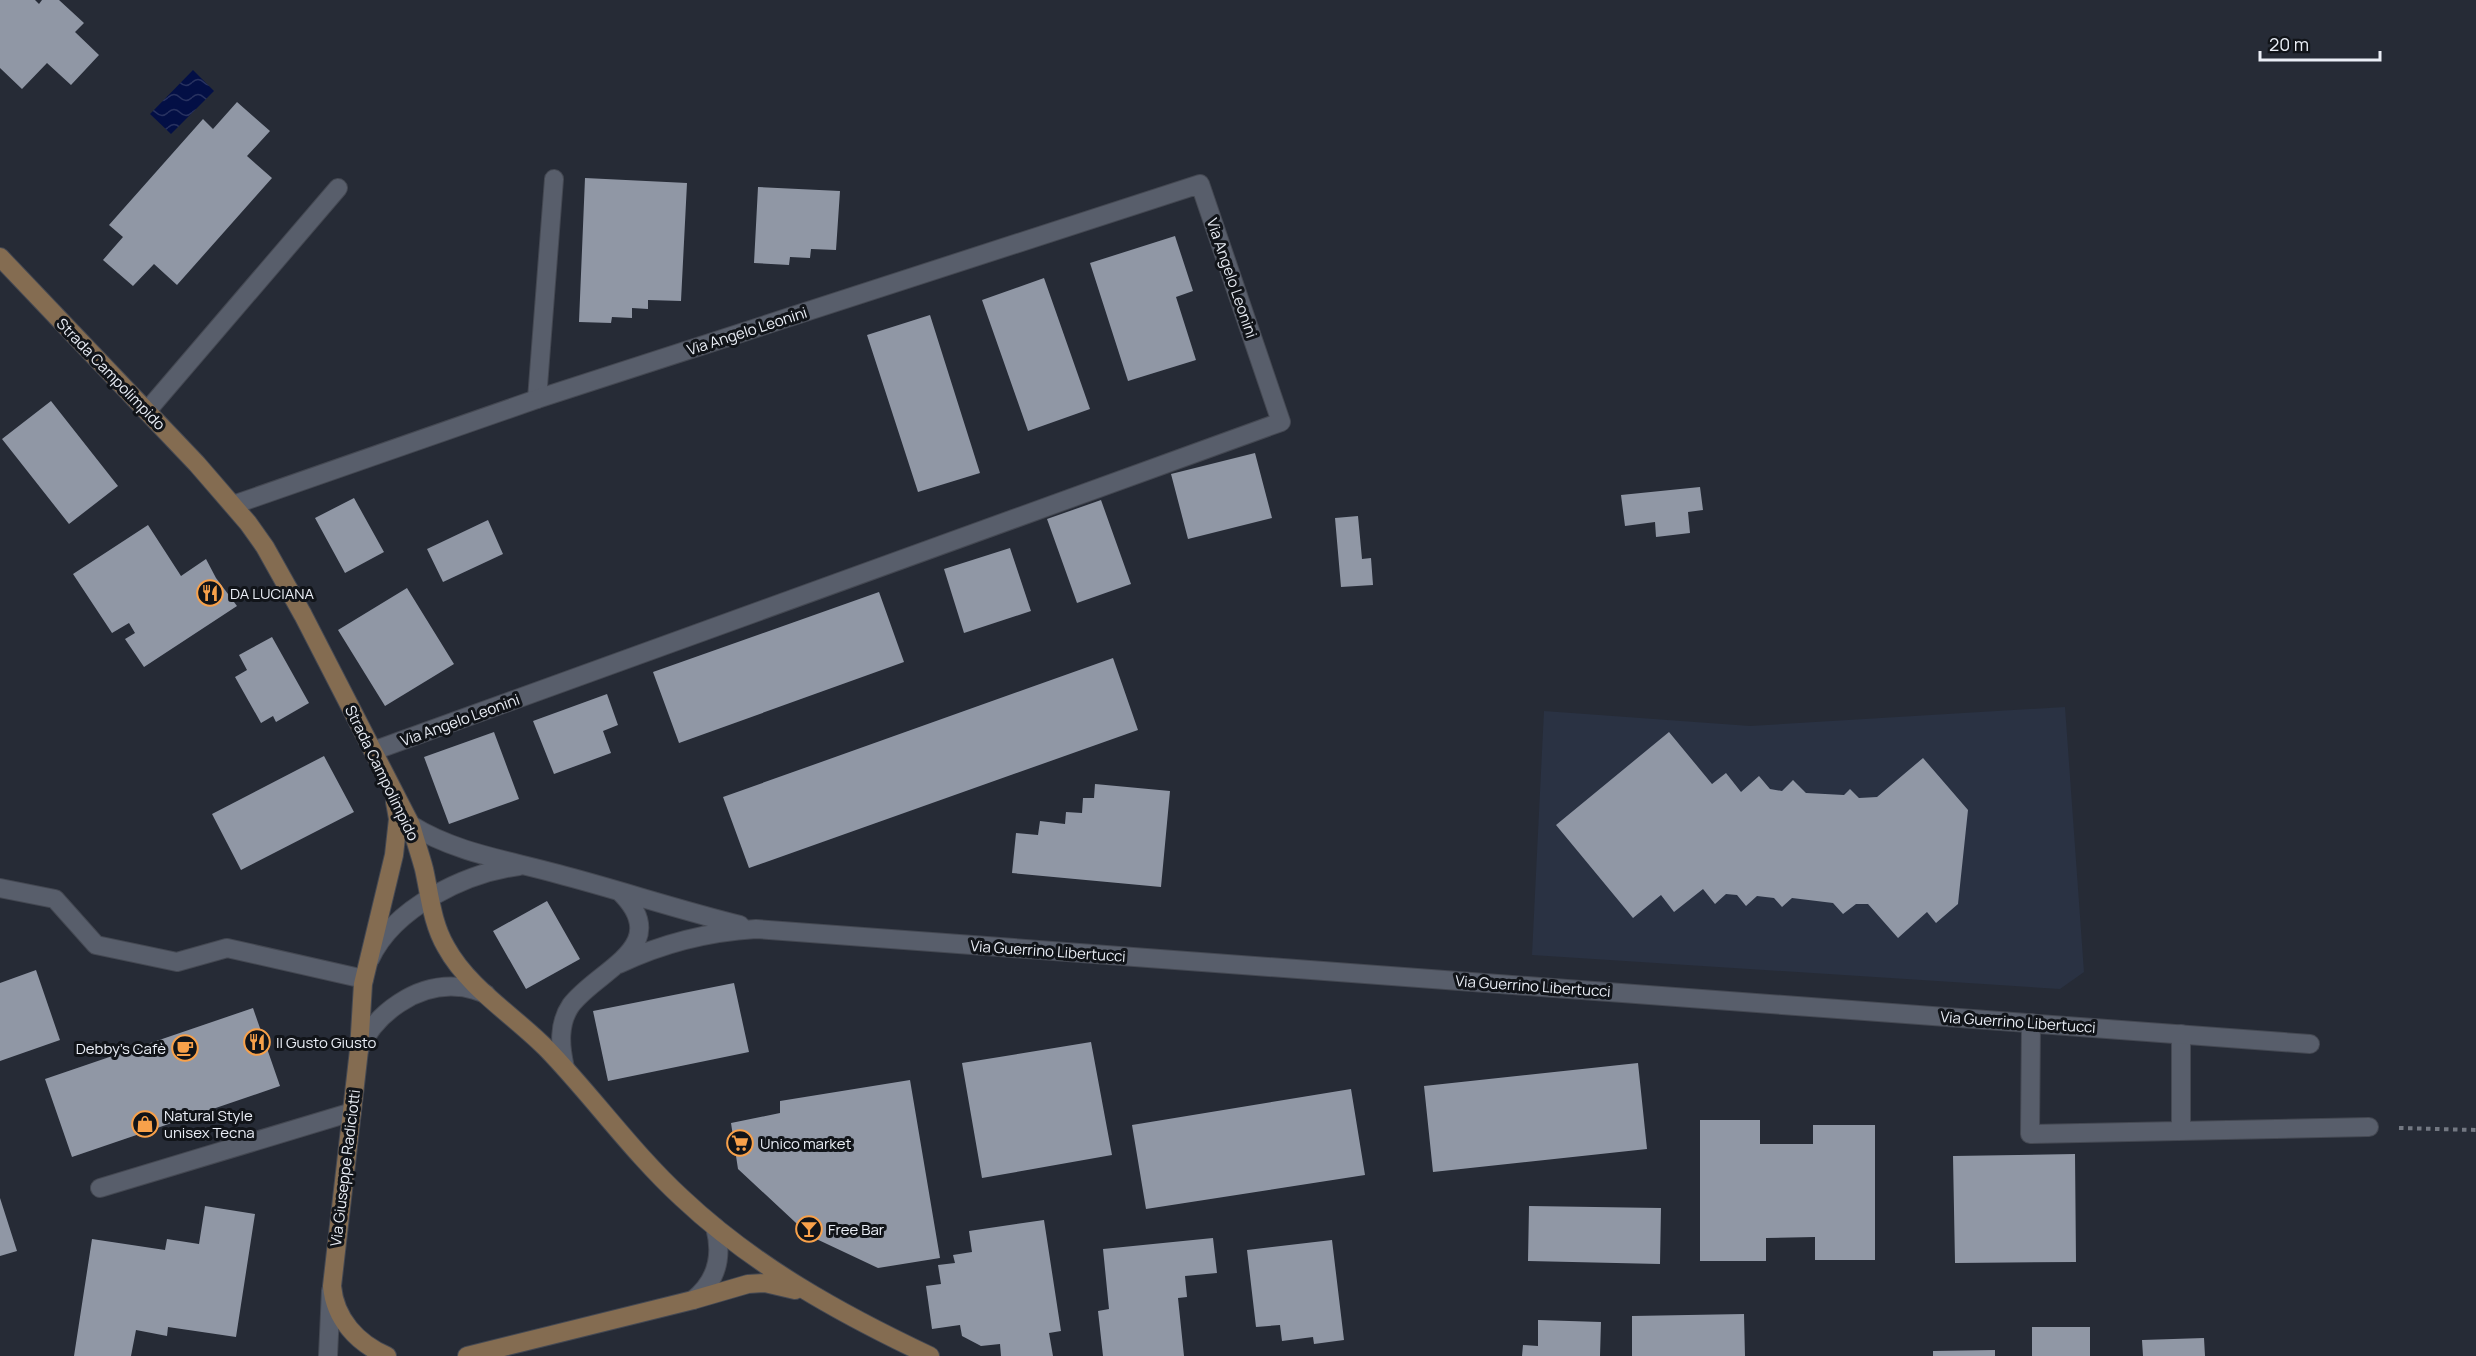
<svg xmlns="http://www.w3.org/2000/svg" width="2476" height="1356" viewBox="0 0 2476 1356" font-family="Manrope,sans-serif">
<defs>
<pattern id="water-waves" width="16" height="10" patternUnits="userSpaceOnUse" patternTransform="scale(1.5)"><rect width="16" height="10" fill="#030f45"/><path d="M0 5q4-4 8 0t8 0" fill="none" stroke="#283260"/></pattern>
</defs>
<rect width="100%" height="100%" fill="#262b36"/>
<path fill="#2a3243" d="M 2065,707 L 2084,972 L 2060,989 L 1532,955 L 1544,711 L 1750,726 Z"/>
<path fill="url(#water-waves)" d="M 193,70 L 214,91 L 171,134 L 150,114 Z"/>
<path fill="#9097a5" d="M 0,0 L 35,0 L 39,4 L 42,0 L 59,0 L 84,23 L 75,32 L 99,55 L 71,85 L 47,63 L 22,89 L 0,68 Z
M 237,102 L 270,131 L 247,156 L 272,178 L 177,285 L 154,264 L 133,286 L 103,260 L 123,237 L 109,225 L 203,119 L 213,129 Z
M 585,178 L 687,183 L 681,301 L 648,300 L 648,309 L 632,308 L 632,318 L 612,317 L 611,323 L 579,322 Z
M 758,187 L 840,191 L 836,250 L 811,249 L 810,258 L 790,257 L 789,265 L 754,263 Z
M 1175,236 L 1193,291 L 1176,297 L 1196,360 L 1128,381 L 1090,263 Z
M 1044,278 L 1090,409 L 1028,431 L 982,300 Z
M 930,315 L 980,473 L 918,492 L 867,335 Z
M 51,401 L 118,486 L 69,524 L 2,439 Z
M 1255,453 L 1272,518 L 1188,539 L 1171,474 Z
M 1700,487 L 1703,510 L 1688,512 L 1690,533 L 1656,537 L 1655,522 L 1625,526 L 1621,495 Z
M 354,498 L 384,552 L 345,573 L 315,518 Z
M 1101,500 L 1131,584 L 1077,603 L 1047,519 Z
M 1358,516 L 1362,559 L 1371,558 L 1373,585 L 1341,587 L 1335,518 Z
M 488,520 L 503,554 L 443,582 L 427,549 Z
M 148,525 L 181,576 L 206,559 L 216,578 L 237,606 L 144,667 L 125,639 L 135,633 L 129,623 L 112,633 L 73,574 Z
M 1010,548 L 1031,611 L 964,633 L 944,569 Z
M 407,588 L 454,664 L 385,706 L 338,630 Z
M 879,592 L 904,662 L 679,743 L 653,672 Z
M 272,637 L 309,703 L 276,722 L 273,716 L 261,723 L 235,677 L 247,670 L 239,655 Z
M 1113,658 L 1138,730 L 749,868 L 723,797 Z
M 607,694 L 618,725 L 603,731 L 611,753 L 554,774 L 533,721 Z
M 494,732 L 519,799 L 449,824 L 424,757 Z
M 1669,732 L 1712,784 L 1726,773 L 1741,792 L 1759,776 L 1770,789 L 1782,791 L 1793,780 L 1806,793 L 1844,795 L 1850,789 L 1859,798 L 1877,797 L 1923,758 L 1968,810 L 1958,904 L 1936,923 L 1927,912 L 1898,938 L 1868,904 L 1856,904 L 1843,914 L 1833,903 L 1792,898 L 1782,907 L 1774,898 L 1757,896 L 1746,906 L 1737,895 L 1726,894 L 1715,904 L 1703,889 L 1674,912 L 1661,895 L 1633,918 L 1556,825 Z
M 324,756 L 354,812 L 241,870 L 212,814 Z
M 1095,784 L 1170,791 L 1161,887 L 1012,873 L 1016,833 L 1038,835 L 1040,821 L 1065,824 L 1066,812 L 1082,813 L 1083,798 L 1094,798 Z
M 547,901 L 580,959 L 526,989 L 493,931 Z
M 36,970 L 60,1040 L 0,1061 L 0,983 Z
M 734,983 L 749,1052 L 608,1081 L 593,1011 Z
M 253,1008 L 280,1086 L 72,1157 L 45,1079 Z
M 1091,1042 L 1112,1155 L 982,1178 L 962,1063 Z
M 1638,1063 L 1647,1149 L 1433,1172 L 1424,1086 Z
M 910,1080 L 940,1258 L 878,1268 L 810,1236 L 738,1169 L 731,1123 L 780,1113 L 780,1101 Z
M 1351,1089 L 1365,1175 L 1146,1209 L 1132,1125 Z
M 1700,1120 L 1760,1120 L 1760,1144 L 1813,1144 L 1813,1125 L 1875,1125 L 1875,1260 L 1815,1260 L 1815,1237 L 1766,1238 L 1766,1261 L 1700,1261 Z
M 2075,1154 L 2076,1262 L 1955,1263 L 1953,1156 Z
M 0,1198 L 17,1251 L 0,1256 Z
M 205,1206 L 255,1214 L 236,1337 L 168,1327 L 167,1336 L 136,1330 L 131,1356 L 74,1356 L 92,1239 L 165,1250 L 167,1239 L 199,1244 Z
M 1529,1206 L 1661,1208 L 1660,1264 L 1528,1261 Z
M 1044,1220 L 1061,1331 L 1049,1333 L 1053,1356 L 1001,1356 L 1000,1344 L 981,1346 L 962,1336 L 960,1325 L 932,1329 L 926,1286 L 941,1284 L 938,1265 L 955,1263 L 953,1255 L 972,1252 L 969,1231 Z
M 1213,1238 L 1217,1273 L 1185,1276 L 1187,1297 L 1178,1298 L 1184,1356 L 1103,1356 L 1098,1311 L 1109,1309 L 1103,1249 Z
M 1332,1240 L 1344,1340 L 1314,1344 L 1313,1337 L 1282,1341 L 1280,1325 L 1256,1327 L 1247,1250 Z
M 1744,1314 L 1745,1356 L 1632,1356 L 1632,1316 Z
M 1538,1320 L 1601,1322 L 1600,1356 L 1522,1356 L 1523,1345 L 1538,1346 Z
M 2032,1327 L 2090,1327 L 2090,1356 L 2032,1356 Z
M 2204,1338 L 2205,1356 L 2143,1356 L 2142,1340 Z
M 1995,1350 L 1995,1356 L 1933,1356 L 1933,1351 Z"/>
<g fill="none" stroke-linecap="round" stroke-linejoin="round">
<g stroke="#444852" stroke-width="20">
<path id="lane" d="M 537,399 L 554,179
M 147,411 L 338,188
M 2031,1023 L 2030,1134 L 2369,1127
M 2181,1131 L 2181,1034"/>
</g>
<g stroke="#444852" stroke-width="20">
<path id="street" d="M 233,505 L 537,399 L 1200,184 L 1281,422 L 373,751
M 411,825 C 456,853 508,860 558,874 C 619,890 679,910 740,925
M 0,888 L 55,899 L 96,945 L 177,962 L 227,948 L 364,979
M 370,959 C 394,907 466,873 519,866
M 619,964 C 663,943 707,932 756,929 L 2310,1044
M 359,1050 C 375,1013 417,983 459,987 C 468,987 477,991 486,994
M 565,1068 C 560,1046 558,1024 571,1005 C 598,969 676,946 619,891
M 100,1188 L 352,1112
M 693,1300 C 717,1281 723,1256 715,1227
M 328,1356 L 331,1291"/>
</g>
<g stroke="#444852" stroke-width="20">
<path id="secondary" d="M 0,257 L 197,464 L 248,523 L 265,547 L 303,615 L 411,825 C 415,840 420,854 424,869 C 430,896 432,923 446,947 C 469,989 515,1016 548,1050 C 594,1098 633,1153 682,1198 C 754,1266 841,1314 930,1356
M 387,1356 C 357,1343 335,1319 332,1286 L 359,1050 L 363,984 L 394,855 L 398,819 L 395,802
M 467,1356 L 693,1300 L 748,1284 L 765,1283 L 795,1290"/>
</g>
<path stroke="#737882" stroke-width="4" stroke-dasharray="4.5 4.5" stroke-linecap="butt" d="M 2399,1128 L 2476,1130"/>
<use href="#lane" stroke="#585e6b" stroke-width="18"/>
<use href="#street" stroke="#585e6b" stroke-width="18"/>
<use href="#secondary" stroke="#846c51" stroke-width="18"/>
</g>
<defs>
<g id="restaurant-ring" transform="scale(1.35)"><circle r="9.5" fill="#111419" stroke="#f8a14a" stroke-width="1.5"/><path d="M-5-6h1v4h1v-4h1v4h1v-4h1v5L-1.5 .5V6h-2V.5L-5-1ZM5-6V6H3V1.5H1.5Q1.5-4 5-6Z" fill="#f8a14a"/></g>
<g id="cafe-ring" transform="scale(1.35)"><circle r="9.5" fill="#111419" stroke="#f8a14a" stroke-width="1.5"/><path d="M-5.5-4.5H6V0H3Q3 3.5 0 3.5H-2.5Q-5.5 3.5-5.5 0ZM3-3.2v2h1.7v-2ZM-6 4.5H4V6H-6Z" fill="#f8a14a"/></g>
<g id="shop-ring" transform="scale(1.35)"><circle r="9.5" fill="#111419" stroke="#f8a14a" stroke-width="1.5"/><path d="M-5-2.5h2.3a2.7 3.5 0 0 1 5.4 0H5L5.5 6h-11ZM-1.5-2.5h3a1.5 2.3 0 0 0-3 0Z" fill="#f8a14a"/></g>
<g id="supermarket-ring" transform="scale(1.35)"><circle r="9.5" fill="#111419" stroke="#f8a14a" stroke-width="1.5"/><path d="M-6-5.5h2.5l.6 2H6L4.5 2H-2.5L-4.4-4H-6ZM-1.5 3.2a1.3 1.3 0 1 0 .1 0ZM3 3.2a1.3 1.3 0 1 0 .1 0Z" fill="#f8a14a"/></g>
<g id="bar-ring" transform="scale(1.35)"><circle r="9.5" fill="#111419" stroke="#f8a14a" stroke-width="1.5"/><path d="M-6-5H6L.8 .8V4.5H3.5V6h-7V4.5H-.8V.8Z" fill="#f8a14a"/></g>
</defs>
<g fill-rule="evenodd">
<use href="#restaurant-ring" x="210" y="593"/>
<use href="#restaurant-ring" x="257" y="1042"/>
<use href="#cafe-ring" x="185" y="1048"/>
<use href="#shop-ring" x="145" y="1124"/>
<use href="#supermarket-ring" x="740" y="1143"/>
<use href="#bar-ring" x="809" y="1229"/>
</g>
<g text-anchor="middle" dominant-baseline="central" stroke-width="6" stroke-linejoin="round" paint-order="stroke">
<g font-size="15" fill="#eaeef6" stroke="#111419">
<text transform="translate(1232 278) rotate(71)">Via Angelo Leonini</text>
<text transform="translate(747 331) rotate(-18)">Via Angelo Leonini</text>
<text transform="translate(111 374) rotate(46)">Strada Campolimpido</text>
<text transform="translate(460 720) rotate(-20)">Via Angelo Leonini</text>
<text transform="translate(382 773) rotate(64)">Strada Campolimpido</text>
<text transform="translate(1048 951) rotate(4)">Via Guerrino Libertucci</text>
<text transform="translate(1533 986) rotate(4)">Via Guerrino Libertucci</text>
<text transform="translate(2018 1022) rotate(4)">Via Guerrino Libertucci</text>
<text transform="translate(345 1168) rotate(-83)">Via Giuseppe Radiciotti</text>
</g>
<g font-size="15" fill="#eaeef6" stroke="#111419" text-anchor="start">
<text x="230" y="593">DA LUCIANA</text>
<text x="276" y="1042">Il Gusto Giusto</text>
<text x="166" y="1048" text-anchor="end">Debby's Cafè</text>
<text x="164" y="1115">Natural Style<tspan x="164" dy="17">unisex Tecna</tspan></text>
<text x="760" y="1143">Unico market</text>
<text x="828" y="1229">Free Bar</text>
</g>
</g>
<path d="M2260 51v9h120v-9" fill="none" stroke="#eaeef6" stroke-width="3"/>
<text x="2269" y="51" font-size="18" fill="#eaeef6" stroke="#111419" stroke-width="4.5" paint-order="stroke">20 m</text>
</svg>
